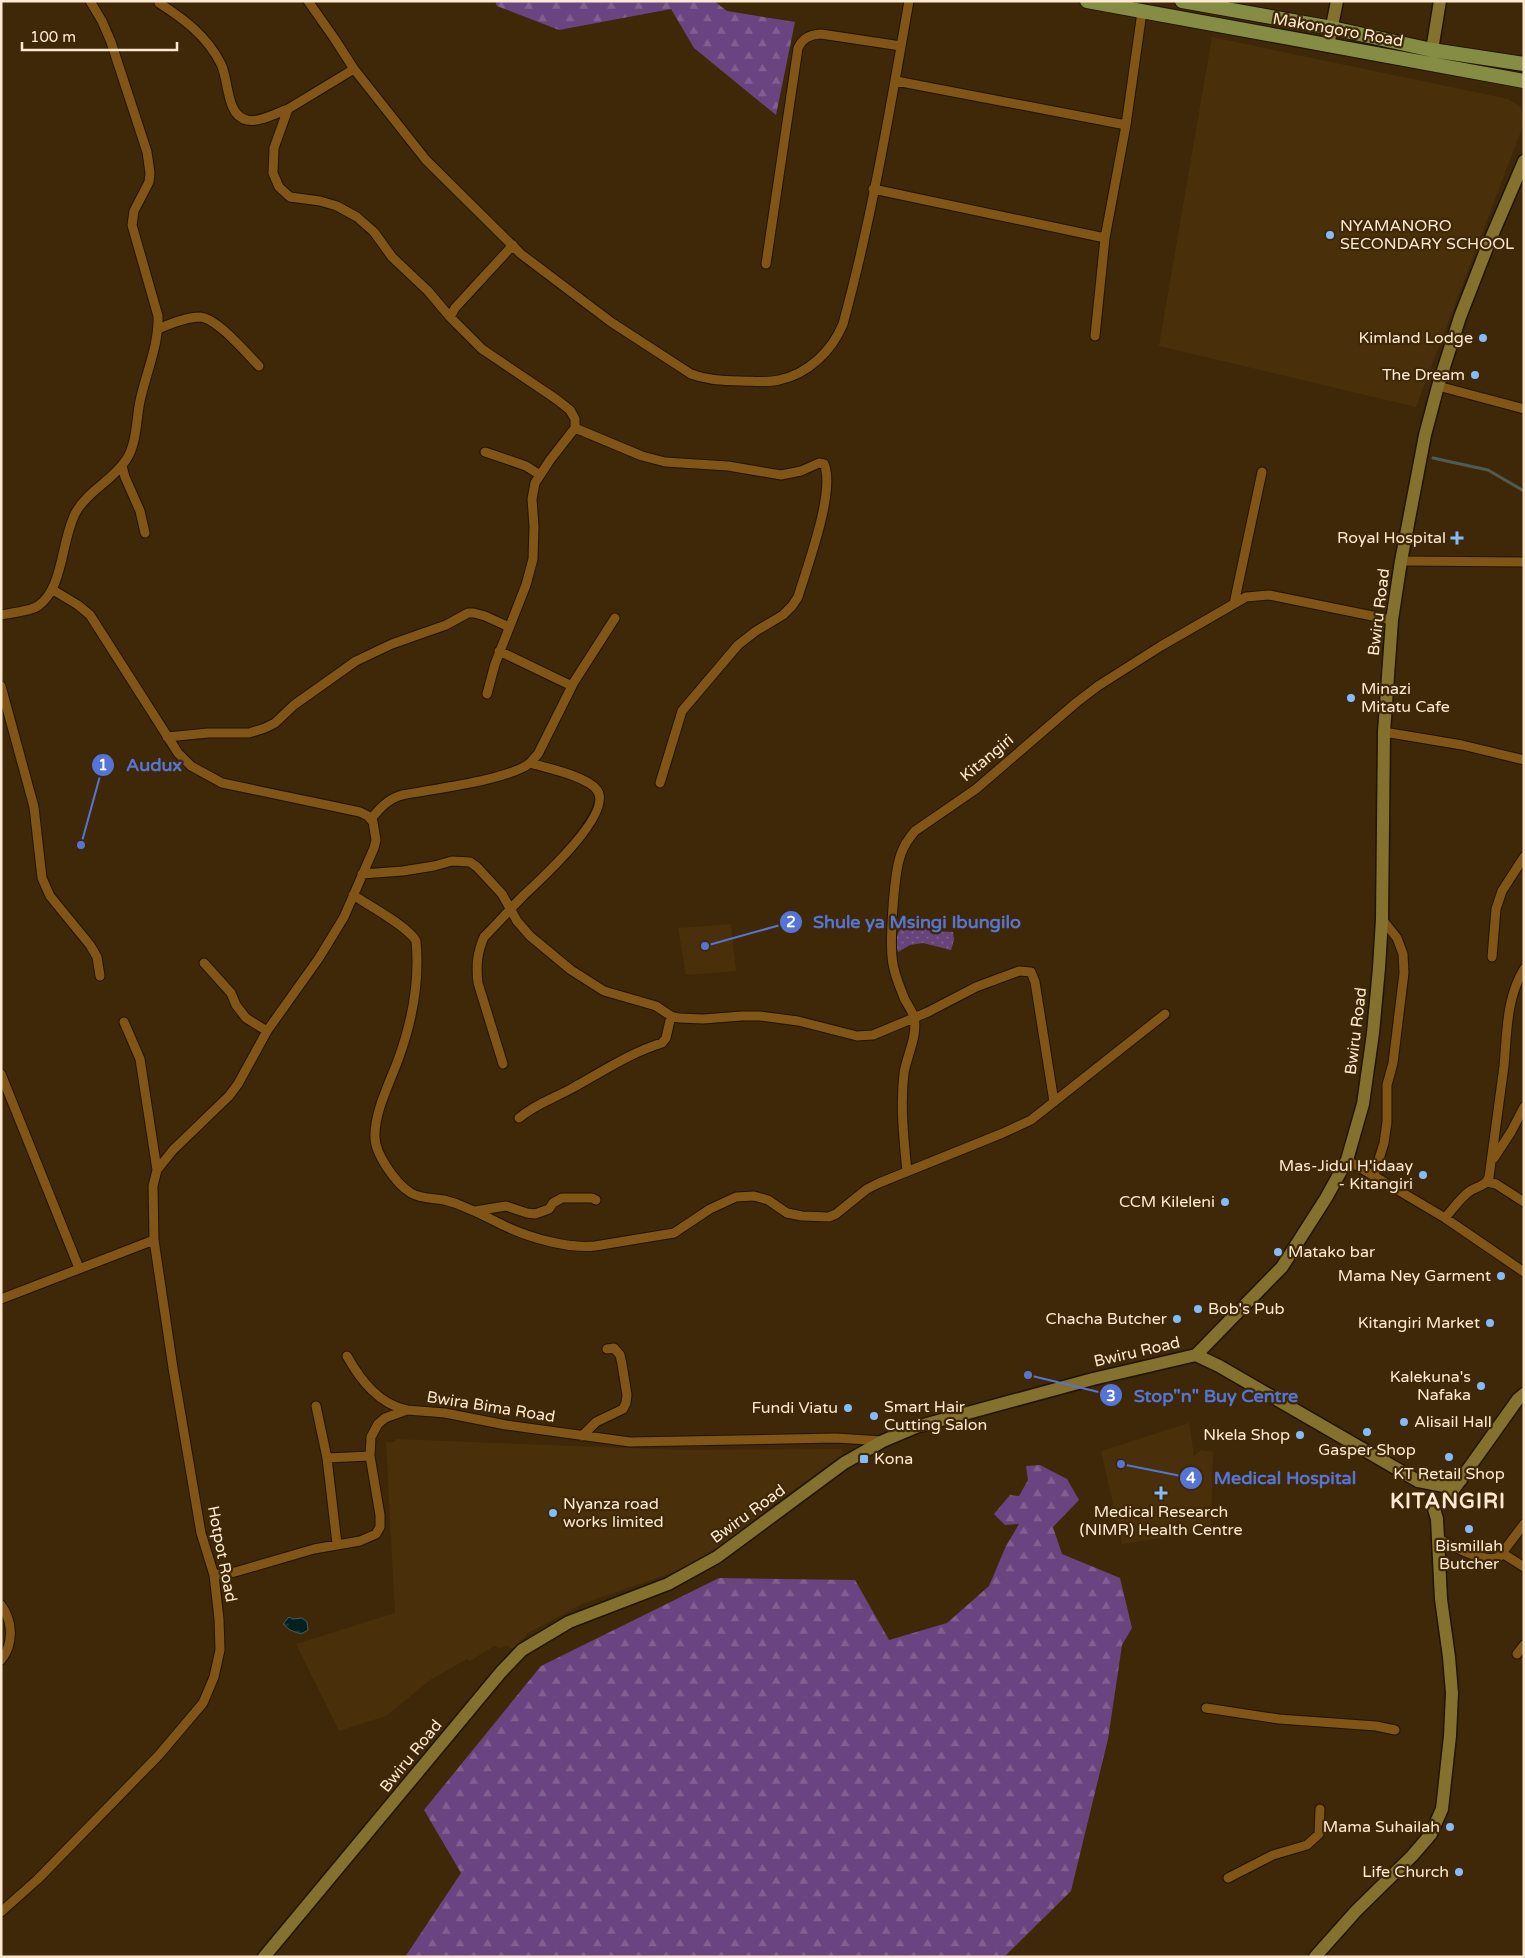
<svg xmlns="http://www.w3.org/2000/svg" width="1525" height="1958" viewBox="0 0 1525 1958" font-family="'Varela Round',sans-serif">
<defs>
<pattern id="green-dots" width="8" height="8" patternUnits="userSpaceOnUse" patternTransform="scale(1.25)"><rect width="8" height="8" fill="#67457c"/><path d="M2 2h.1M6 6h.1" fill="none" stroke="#7e608e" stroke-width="1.8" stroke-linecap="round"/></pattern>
<pattern id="forest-firs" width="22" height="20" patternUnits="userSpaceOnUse" patternTransform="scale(1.25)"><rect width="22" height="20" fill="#6a4480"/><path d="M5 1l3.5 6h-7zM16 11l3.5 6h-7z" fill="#805f91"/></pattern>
<pattern id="water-ripples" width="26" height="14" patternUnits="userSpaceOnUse" patternTransform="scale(1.25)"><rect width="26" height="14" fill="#002120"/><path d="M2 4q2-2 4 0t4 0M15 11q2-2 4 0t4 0" fill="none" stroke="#264140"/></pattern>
</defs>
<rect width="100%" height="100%" fill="#3f2807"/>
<path fill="#4a300a" d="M 1212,37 L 1508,99 L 1521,107 L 1524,123 L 1416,407 L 1159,346 Z
M 731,924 L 736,971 L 686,975 L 678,928 Z
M 1189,1423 L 1194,1456 L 1201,1450 L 1213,1452 L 1211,1530 L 1122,1544 L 1101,1451 Z
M 395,1439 L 679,1450 L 842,1449 L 843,1454 L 751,1521 L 742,1534 L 683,1569 L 582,1604 L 528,1633 L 513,1649 L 507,1646 L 500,1648 L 494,1646 L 470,1661 L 467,1659 L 430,1680 L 386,1716 L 339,1731 L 296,1644 L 395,1613 L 386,1442 L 395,1442 Z"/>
<path fill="url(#green-dots)" d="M 918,922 L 930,931 L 953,932 L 954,940 L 951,950 L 923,943 L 910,945 L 898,952 C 894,941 897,934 903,924 Z"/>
<path fill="url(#forest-firs)" d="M 495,1 L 714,1 L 727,11 L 795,22 L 776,115 L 694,48 L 671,9 L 559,30 L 497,6 Z
M 1040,1465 L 1067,1479 L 1079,1500 L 1053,1527 L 1062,1554 L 1120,1578 L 1132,1628 L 1122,1645 L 1108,1739 L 1071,1891 L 1004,1957 L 405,1957 L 461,1873 L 424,1810 L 541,1666 L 719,1578 L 855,1580 L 889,1640 L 947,1623 L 989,1586 L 1006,1546 L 1019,1524 L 1005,1525 L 994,1514 L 1010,1495 L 1019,1496 L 1028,1480 L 1026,1466 Z"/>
<path fill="url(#water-ripples)" stroke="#4c5d55" d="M 289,1617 L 293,1619 L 302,1618 L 307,1622 L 308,1630 L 301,1634 L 290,1630 L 283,1624 Z"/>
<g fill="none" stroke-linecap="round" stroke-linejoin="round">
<path stroke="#4c5d55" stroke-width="3" d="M 1433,458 L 1488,470 L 1524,491"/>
<g stroke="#201302" stroke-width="11">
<path id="street" d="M 308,1 L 334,38 L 354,69 L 426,160 L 521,254 L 611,322 L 691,374 C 707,380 723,381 740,381 C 753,381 766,383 779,380 C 808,374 832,351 843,324 C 872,218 890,109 909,1
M 159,3 C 184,19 207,36 221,64 C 229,80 226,116 247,120 C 259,123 276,113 288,109
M 354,69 L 288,109 L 274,148 L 273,173 L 279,187 L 290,197 L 320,201 L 337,206 L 357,217 L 374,232 L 392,257 L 428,291 L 450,317 L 482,349 L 556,399 L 570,410 L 575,419 L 575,428 L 550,460 L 535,483 L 532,499 L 534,526 L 533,559 L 526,585 L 495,664 L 487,694
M 896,81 L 1126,125
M 873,189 L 1105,238
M 766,264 L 798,48 C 803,38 809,35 821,34 L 901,46
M 450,317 L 455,308 L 513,245
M 158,329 C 170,324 186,317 200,317 C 217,318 247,354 259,366
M 1095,336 L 1105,238 L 1126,125 L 1142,12
M 1438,386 L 1524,409
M 575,428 L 642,456 L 665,462 L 728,466 L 781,475 L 801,471 L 819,463 L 824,464 C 836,490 807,567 798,597 L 792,606 L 783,615 L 756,631 L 738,645 L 682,711 L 660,783
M 485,452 L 526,466 L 540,475
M 122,466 L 125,477 L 140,511 L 145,533
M 1401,561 L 1524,562
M 1234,604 L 1262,472
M 1,615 C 11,613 31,611 38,606 C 64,588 61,539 76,512 C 88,491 113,480 126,460 C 137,444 136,420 140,401 C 146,373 159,345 158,316 L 132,225 L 134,211 L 149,182 L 150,173 L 147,152 L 111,42 L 102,21 L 90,1
M 499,651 L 572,686
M 1,686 L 34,807 L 42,878 L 50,896 L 90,945 L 97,957 L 100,976
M 1384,732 L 1462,745 L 1524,760
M 167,737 L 208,733 L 249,733 L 265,728 L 275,723 L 294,705 L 356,661 L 392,644 L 446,625 L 468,613 L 474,613 L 485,616 L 509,627
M 371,819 C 380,808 388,799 402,795 C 432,789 509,780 530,763 C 533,760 535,757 538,754 L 574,682 L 615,618
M 362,874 L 403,871 L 434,866 L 452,861 L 470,862 L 477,867 L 502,894 L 517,921 L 530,936 L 571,970 L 604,991 L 656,1006 L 671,1016 L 679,1018 L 703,1019 L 742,1016 L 760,1016 L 798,1021 L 857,1036 L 873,1035 L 928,1012 L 976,987 L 1019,971 L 1031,972 L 1035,982 L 1054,1102
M 353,895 C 368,905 409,927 416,941 C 420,982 412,1022 398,1060 C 390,1082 374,1113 375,1137 C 375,1154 396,1184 411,1193 C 421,1199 433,1198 444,1200 C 453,1202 461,1205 469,1209 C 482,1214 494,1221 507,1227 C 531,1238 569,1249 595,1246 L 674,1233 L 710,1209 L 736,1197 L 754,1196 L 768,1200 L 787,1213 L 802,1216 L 829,1217 L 836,1214 L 867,1189 L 879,1183 L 1003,1133 L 1031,1120 L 1165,1014
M 1492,957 L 1496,909 L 1502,891 L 1524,857
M 204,963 L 231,993 L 236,1005 L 246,1018 L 267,1031
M 124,1022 L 140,1059 L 157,1170
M 503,1064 L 478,983 C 476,966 477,953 484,937 C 498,923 510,909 524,895 C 540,880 614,813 597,790 C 587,776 546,768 530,763
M 1,1074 L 79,1268
M 519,1118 C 538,1102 556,1098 576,1086 C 605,1070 630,1053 662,1043 L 666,1038 L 671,1016
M 1494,1158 L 1511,1132 L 1524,1107
M 1347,1160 L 1445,1218 L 1524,1272
M 907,1172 C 904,1140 900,1106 904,1073 C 907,1055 918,1036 914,1017 C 912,1011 908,1005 905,1000 C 900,988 895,976 893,964 C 889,945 894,872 901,854 C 904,845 909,838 915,831 L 976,789 L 1077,702 L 1098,686 L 1161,646 L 1246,597 L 1269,595 L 1392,620
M 1374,1175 L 1384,1143 L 1387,1122 L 1387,1085 L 1393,1063 L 1404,973 L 1403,954 L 1397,938 L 1382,919
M 1487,1182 L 1496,1184 L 1524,1202
M 475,1211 L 506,1206 L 527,1213 L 535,1214 L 549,1209 L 553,1203 L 562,1198 L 592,1198 L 596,1200
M 1445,1218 C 1453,1209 1461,1197 1470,1191 C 1478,1186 1486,1186 1489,1177 C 1494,1140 1499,1103 1504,1066 C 1507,1034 1506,998 1524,969
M 1,1299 L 154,1240
M 347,1356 C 361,1381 379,1404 407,1410
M 316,1406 L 327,1458 L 337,1544
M 582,1436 L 596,1422 L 623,1409 L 626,1403 L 627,1395 L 622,1364 L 620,1355 L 614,1348 L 607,1349
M 327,1458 L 370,1456
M 1437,1538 C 1452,1545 1482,1564 1499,1557 L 1524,1524
M 1502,1553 L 1524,1567
M 214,1575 L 235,1572 L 314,1549 L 360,1541 L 376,1534 L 380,1527 L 380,1515 L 370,1456 L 371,1437 L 378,1424 L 385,1418 L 407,1410 L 445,1413 L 506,1425 L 630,1442 L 836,1438 L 883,1441
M 1,1605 C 13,1621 14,1644 1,1660
M 1517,1654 L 1524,1645
M 1206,1708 L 1279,1719 L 1376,1726 L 1395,1730
M 1228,1878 L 1273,1855 L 1307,1845 L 1319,1834 L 1320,1809
M 1,1912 L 38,1879 L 159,1755 L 203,1703 L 214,1677 L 220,1650 L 219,1619 L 214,1575 L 201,1533 L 173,1368 L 154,1240 L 153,1186 L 157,1170 L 173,1150 L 229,1096 L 238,1084 L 267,1031 L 319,958 L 344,917 L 374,848 L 376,840 L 373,822 L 368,816 L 360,812 L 222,783 L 191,766 L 178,753 L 90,615 L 78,605 L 53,590"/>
</g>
<g stroke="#201302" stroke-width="15">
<path id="secondary" d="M 1328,46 L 1337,1
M 1432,50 L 1440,1
M 1196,1355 L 1219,1366 L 1418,1481 L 1444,1486 L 1461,1480
M 1449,1496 L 1518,1399 L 1524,1394
M 264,1957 L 501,1672 L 522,1650 L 569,1622 L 668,1584 L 717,1557 L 844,1463 L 883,1441 L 916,1427 L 1093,1379 L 1196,1355 L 1282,1267 L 1326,1198 L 1347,1160 L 1363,1104 L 1373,1033 L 1379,968 L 1382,919 L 1384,732 L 1392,620 L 1401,561 L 1425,435 L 1438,386 L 1460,317 L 1488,245 L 1524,161
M 1315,1957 L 1356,1911 L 1412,1856 L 1431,1834 L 1442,1809 L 1450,1736 L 1452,1693 L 1449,1657 L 1441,1599 L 1437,1519 L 1432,1502"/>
</g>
<g stroke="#201302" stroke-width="16">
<path id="primary" d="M 1087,1 L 1524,81
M 1182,1 L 1332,28 L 1432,50 L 1524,64"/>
</g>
<use href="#street" stroke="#805515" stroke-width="9"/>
<use href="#secondary" stroke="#83712d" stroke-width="12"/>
<use href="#primary" stroke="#858d45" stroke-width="14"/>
</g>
<g fill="#83bcfb" stroke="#3f2807" stroke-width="2">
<circle cx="1330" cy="235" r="5"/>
<circle cx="1483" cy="338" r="5"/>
<circle cx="1475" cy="375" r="5"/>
<path d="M1454.5 530.5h5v5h5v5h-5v5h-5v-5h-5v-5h5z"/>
<circle cx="1351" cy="698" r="5"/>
<circle cx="1423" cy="1175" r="5"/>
<circle cx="1225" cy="1202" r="5"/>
<circle cx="1278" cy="1252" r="5"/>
<circle cx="1501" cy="1276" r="5"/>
<circle cx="1198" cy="1309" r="5"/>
<circle cx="1177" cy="1319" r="5"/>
<circle cx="1490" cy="1323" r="5"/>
<circle cx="1481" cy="1386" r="5"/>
<circle cx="848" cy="1408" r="5"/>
<circle cx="874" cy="1416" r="5"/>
<circle cx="1404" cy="1422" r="5"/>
<circle cx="1367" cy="1432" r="5"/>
<circle cx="1300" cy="1435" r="5"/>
<circle cx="1449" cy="1457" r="5"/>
<rect x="859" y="1454" width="10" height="10" rx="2.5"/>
<path d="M1158.5 1485.5h5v5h5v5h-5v5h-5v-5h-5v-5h5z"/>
<circle cx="553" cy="1513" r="5"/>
<circle cx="1469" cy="1529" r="5"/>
<circle cx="1450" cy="1827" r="5"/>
<circle cx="1459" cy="1872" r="5"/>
</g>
<g text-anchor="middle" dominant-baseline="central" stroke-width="4.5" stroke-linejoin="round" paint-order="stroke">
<g font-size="16" fill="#feead2" stroke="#3f2807">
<text transform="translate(1338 30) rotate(10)">Makongoro Road</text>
<text transform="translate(1379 612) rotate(-83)">Bwiru Road</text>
<text transform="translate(987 758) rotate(-40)">Kitangiri</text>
<text transform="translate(1356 1031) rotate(-83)">Bwiru Road</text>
<text transform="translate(1137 1352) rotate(-13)">Bwiru Road</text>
<text transform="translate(491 1407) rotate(9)">Bwira Bima Road</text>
<text transform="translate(748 1514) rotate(-36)">Bwiru Road</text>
<text transform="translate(222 1554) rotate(79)">Hotpot Road</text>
<text transform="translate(411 1756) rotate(-51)">Bwiru Road</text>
</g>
<g font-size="16" fill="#feead2" stroke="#3f2807" text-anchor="end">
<text x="1340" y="226" text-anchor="start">NYAMANORO<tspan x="1340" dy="18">SECONDARY SCHOOL</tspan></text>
<text x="1473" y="338">Kimland Lodge</text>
<text x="1465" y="375">The Dream</text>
<text x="1446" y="538">Royal Hospital</text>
<text x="1361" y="689" text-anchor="start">Minazi<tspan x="1361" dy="18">Mitatu Cafe</tspan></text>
<text x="1413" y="1166">Mas-Jidul H'idaay<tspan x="1413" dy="18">- Kitangiri</tspan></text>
<text x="1215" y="1202">CCM Kileleni</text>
<text x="1288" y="1252" text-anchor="start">Matako bar</text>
<text x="1491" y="1276">Mama Ney Garment</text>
<text x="1208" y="1309" text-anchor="start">Bob's Pub</text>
<text x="1167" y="1319">Chacha Butcher</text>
<text x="1480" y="1323">Kitangiri Market</text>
<text x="1471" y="1377">Kalekuna's<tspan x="1471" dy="18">Nafaka</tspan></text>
<text x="884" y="1407" text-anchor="start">Smart Hair<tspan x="884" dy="18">Cutting Salon</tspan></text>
<text x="838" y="1408">Fundi Viatu</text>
<text x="1414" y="1422" text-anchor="start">Alisail Hall</text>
<text x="1290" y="1435">Nkela Shop</text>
<text x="1367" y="1450" text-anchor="middle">Gasper Shop</text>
<text x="874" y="1459" text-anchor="start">Kona</text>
<text x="1449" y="1474" text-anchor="middle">KT Retail Shop</text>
<text x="563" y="1504" text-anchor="start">Nyanza road<tspan x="563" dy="18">works limited</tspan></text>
<text x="1161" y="1512" text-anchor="middle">Medical Research<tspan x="1161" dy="18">(NIMR) Health Centre</tspan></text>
<text x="1469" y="1546" text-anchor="middle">Bismillah<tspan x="1469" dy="18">Butcher</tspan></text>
<text x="1440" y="1827">Mama Suhailah</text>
<text x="1449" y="1872">Life Church</text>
</g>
<g font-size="21" font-weight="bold" letter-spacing="1" fill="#feead2" stroke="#3f2807">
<text x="1448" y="1501">KITANGIRI</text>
</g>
</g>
<path fill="none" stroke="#5575d6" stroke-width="2" d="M81 845L103 765M705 946L791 922M1028 1375L1111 1395M1121 1464L1191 1478"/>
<g fill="#5575d6" stroke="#3f2807" stroke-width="2">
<circle cx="81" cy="845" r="5"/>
<circle cx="705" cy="946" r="5"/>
<circle cx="1028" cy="1375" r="5"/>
<circle cx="1121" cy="1464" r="5"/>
<circle cx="103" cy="765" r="12"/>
<circle cx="791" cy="922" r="12"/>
<circle cx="1111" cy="1395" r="12"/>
<circle cx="1191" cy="1478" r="12"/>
</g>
<g font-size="15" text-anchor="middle" font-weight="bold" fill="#fff">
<text x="103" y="770">1</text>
<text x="791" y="927">2</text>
<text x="1111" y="1401">3</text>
<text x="1191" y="1483">4</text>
</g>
<g font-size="18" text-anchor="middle" font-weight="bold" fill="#5575d6" stroke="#3f2807" stroke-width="4.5" stroke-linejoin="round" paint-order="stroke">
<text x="154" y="771">Audux</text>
<text x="917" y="928">Shule ya Msingi Ibungilo</text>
<text x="1216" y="1402">Stop"n" Buy Centre</text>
<text x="1285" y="1484">Medical Hospital</text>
</g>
<rect width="1525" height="1958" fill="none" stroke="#feead2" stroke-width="5"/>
<path d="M22 42v8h155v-8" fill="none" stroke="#feead2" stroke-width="2.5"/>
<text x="30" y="42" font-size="15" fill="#feead2" stroke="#3f2807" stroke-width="4" paint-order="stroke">100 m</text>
</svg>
